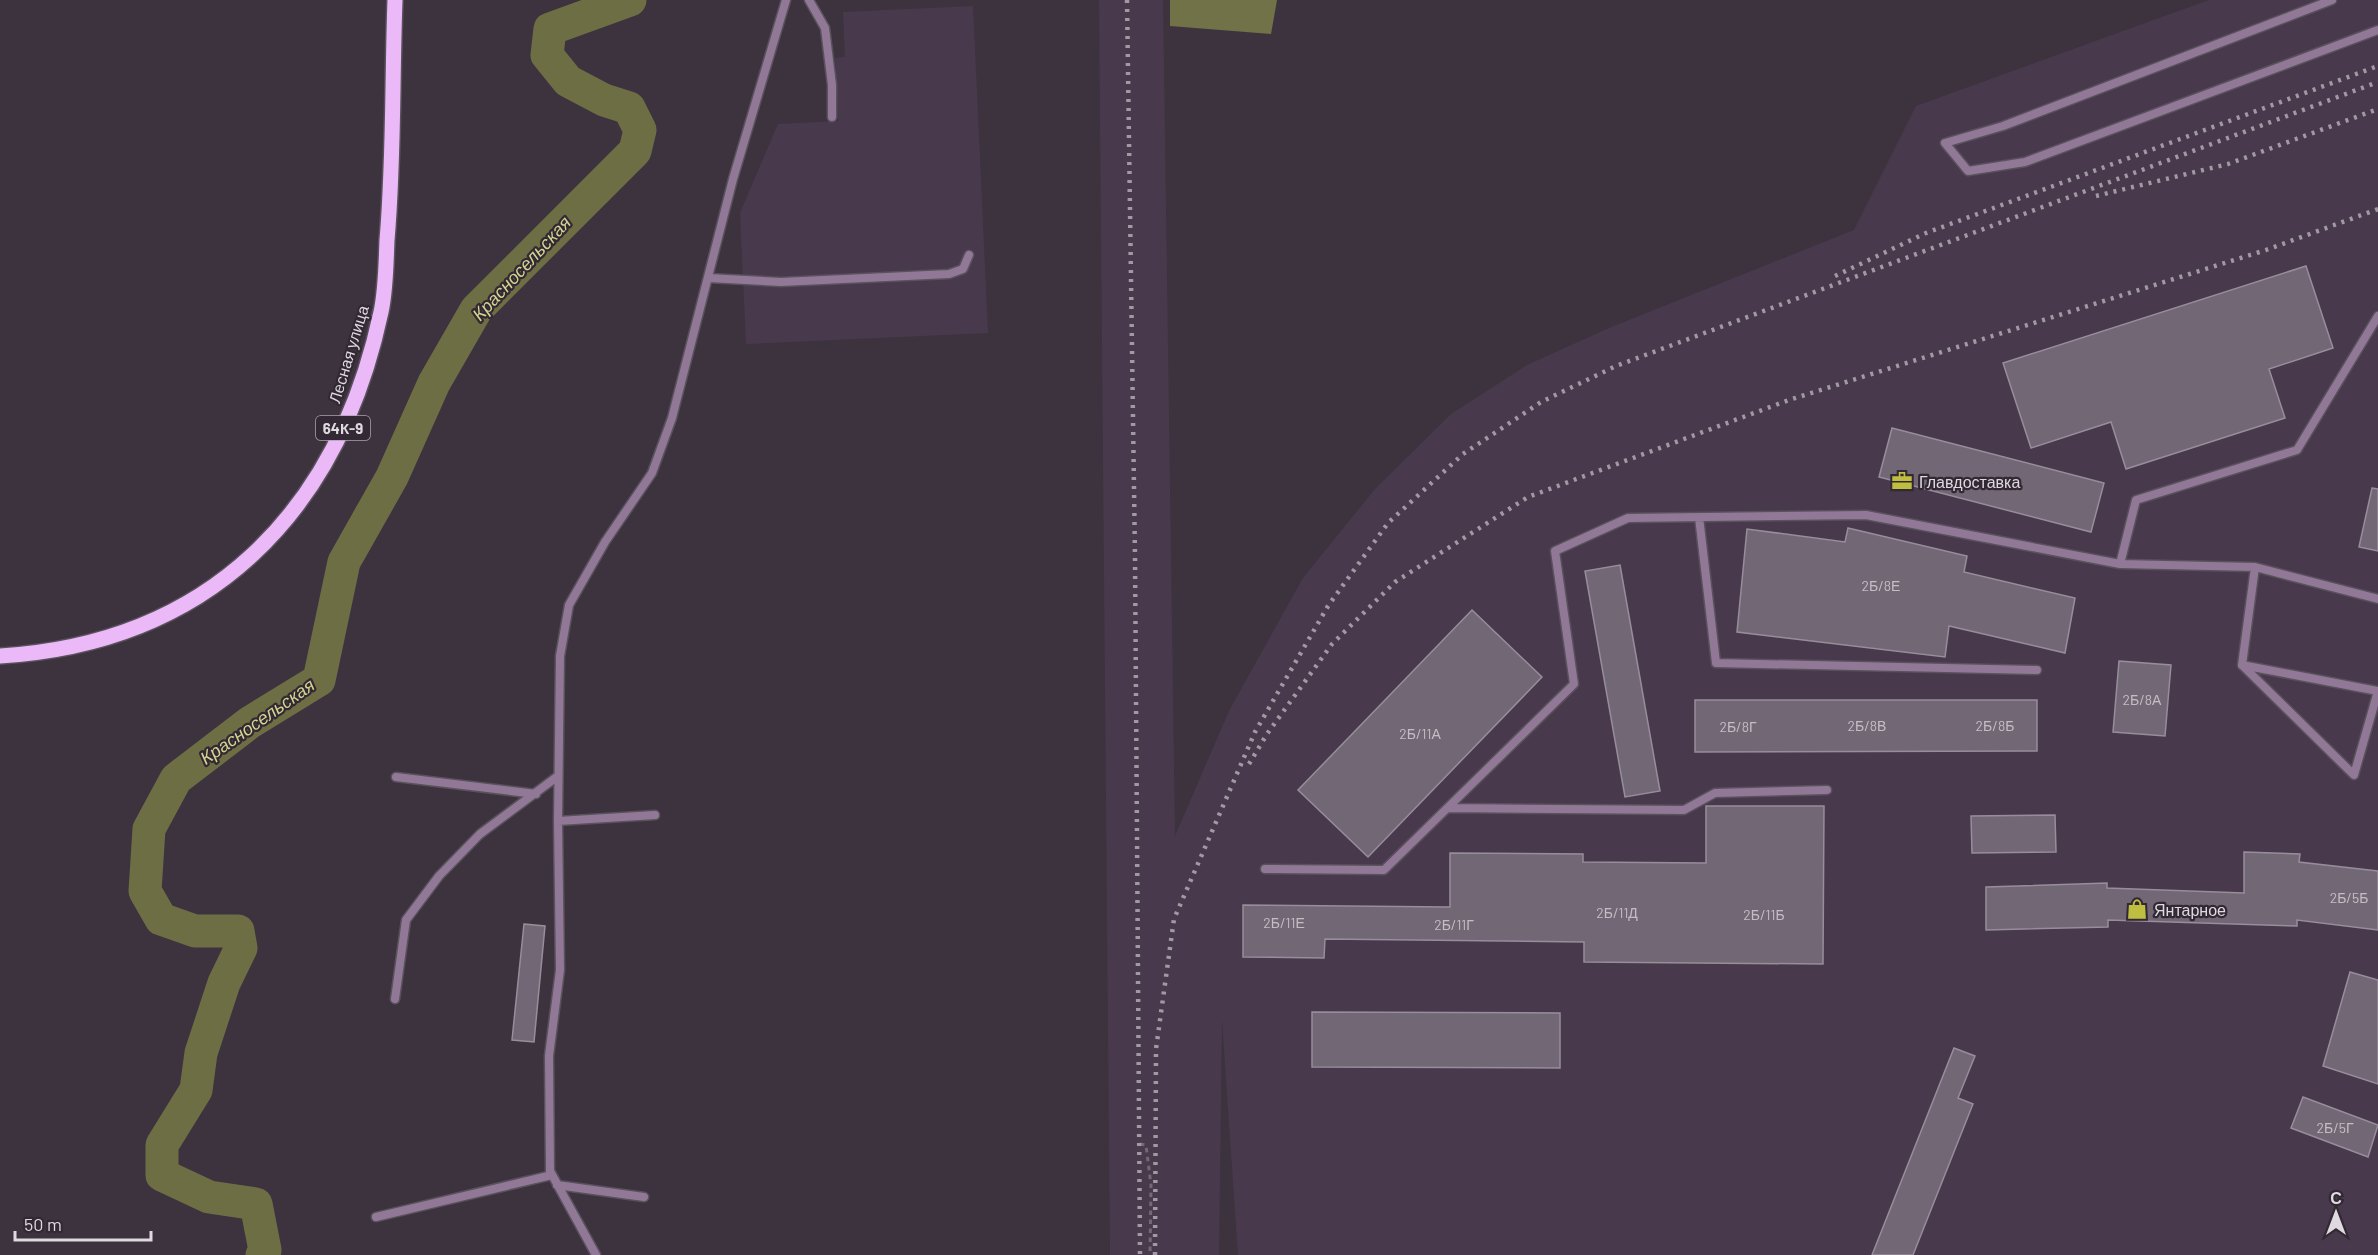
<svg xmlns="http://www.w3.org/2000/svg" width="2378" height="1255" viewBox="0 0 2378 1255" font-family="Barlow,sans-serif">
<rect width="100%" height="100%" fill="#3c333f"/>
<path fill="#483a4c" d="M 1099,0 L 1163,0 L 1175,836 L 1229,711 L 1303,578 L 1375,489 L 1451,414 L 1527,365 L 1609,328 L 1854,230 L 1916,106 L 2209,0 L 2378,0 L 2378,1255 L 1238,1255 L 1222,1020 L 1219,1255 L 1110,1255 Z
M 973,6 L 988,333 L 746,344 L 740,213 L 778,124 L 838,121 L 835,58 L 845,57 L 843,12 Z"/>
<path fill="#727249" d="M 1170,0 L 1277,0 L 1271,34 L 1170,26 Z"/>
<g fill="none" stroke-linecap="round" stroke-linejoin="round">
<path stroke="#6e6e45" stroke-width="33" d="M 262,1255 L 265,1250 L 256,1204 L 209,1197 L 162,1175 L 162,1145 L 196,1090 L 201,1053 L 224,983 L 241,948 L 238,931 L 195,931 L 161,919 L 145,891 L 149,829 L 176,779 L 249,723 L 319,680 L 344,562 L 392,477 L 434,383 L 476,310 L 635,151 L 640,130 L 629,108 L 604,100 L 568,81 L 547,55 L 550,29 L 630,0"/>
</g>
<path fill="#726875" stroke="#988d9b" stroke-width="1.5" d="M 2306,266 L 2333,348 L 2269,369 L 2285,418 L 2126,469 L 2111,422 L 2031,448 L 2003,363 Z
M 1892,428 L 2104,483 L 2091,532 L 1879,477 Z
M 2372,488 L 2378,489 L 2378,551 L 2359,547 Z
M 1848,528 L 1967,556 L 1964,572 L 2075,598 L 2065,653 L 1949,626 L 1945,657 L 1737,632 L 1747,529 L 1845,542 Z
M 1620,565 L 1660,791 L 1625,797 L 1585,571 Z
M 1472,610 L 1542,677 L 1368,857 L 1298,790 Z
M 2119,661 L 2171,665 L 2165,736 L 2113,732 Z
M 1695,700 L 2037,700 L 2037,751 L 1695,752 Z
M 1706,806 L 1824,806 L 1823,964 L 1584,962 L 1584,942 L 1325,939 L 1324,958 L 1243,957 L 1243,905 L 1450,907 L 1450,853 L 1583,854 L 1583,862 L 1706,863 Z
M 2055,815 L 2056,852 L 1972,853 L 1971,816 Z
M 2244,852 L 2300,854 L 2299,862 L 2378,871 L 2378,930 L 2297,920 L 2297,926 L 2108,920 L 2108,927 L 1986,930 L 1986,887 L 2107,883 L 2107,888 L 2244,893 Z
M 524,924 L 545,926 L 534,1042 L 512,1040 Z
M 2350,972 L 2378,980 L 2378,1084 L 2323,1066 Z
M 1312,1012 L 1560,1013 L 1560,1068 L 1312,1067 Z
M 1954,1048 L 1975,1056 L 1958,1098 L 1973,1104 L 1913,1255 L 1872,1255 Z
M 2303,1097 L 2378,1125 L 2368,1157 L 2291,1128 Z"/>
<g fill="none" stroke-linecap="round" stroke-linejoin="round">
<g stroke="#59515c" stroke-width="11">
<path id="service" d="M 809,0 L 825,28 L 832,85 L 832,117
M 2332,0 L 2003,126 L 1945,143 L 1968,171 L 2025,162 L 2378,30
M 709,278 L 781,282 L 949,274 L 963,269 L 969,255
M 1699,517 L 1716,663 L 2037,670
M 2120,564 L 2136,500 L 2297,450 L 2378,316
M 2242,665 L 2378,691 L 2354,775 L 2242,665 L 2255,567
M 396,777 L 536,794
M 1448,808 L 1684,810 L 1715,793 L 1827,790
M 558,821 L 655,815
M 1265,869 L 1384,870 L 1574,684 L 1555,551 L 1628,518 L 1866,515 L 2120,564 L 2255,567 L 2378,599
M 395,999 L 406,920 L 439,876 L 480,834 L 558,776
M 557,1185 L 644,1197
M 376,1217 L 552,1175
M 596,1255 L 550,1171 L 549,1056 L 560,970 L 558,821 L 560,656 L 569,605 L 605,542 L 652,473 L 672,418 L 733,179 L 786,0"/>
</g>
<g stroke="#59515c" stroke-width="18">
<path id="primary" d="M 0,656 C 209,643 338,513 381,312 C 386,289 386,263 387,240 C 394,160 392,80 395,0"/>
</g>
<path stroke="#716974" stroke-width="3" stroke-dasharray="4.5 4.5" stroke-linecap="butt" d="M 1140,1144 L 1146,1145 L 1151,1185 L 1150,1255"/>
<use href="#service" stroke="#917897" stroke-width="8"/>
<use href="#primary" stroke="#ebb8f8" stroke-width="15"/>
<path stroke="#a19aa3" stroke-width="4.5" stroke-dasharray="3 6" stroke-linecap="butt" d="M 1127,0 L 1135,557 L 1140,1255
M 2096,196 L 2228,164 L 2378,109
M 1835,276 L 1926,233 L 2378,66
M 1249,764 L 1267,734 L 1332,644 L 1395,582 L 1528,497 L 1789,400 L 2266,250 L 2378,209
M 1155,1255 L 1156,1049 L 1174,919 L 1255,732 L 1328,606 L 1388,523 L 1463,454 L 1541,402 L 1616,366 L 2378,82"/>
</g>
<defs>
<g id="office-bare" transform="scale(1.62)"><path d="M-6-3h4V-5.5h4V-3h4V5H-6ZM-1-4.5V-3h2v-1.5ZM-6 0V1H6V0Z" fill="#c0be41" stroke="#322934" stroke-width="2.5" paint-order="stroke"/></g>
<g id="shop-bare" transform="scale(1.62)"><path d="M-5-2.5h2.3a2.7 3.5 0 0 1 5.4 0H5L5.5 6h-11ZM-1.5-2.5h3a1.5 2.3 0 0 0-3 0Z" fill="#c0be41" stroke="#322934" stroke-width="2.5" paint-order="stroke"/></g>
</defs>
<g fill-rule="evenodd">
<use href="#office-bare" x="1902" y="481"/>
<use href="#shop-bare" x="2137" y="909"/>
</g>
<g text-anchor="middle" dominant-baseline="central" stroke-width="4.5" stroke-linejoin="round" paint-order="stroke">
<g font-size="14" fill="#c4bdc5">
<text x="1881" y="585">2Б/8Е</text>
<text x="2142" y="699">2Б/8А</text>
<text x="1867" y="725">2Б/8В</text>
<text x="1995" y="725">2Б/8Б</text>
<text x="1738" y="726">2Б/8Г</text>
<text x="1420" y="733">2Б/11А</text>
<text x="2349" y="897">2Б/5Б</text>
<text x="1617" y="912">2Б/11Д</text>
<text x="1764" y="914">2Б/11Б</text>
<text x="1284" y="922">2Б/11Е</text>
<text x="1454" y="924">2Б/11Г</text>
<text x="2335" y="1127">2Б/5Г</text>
</g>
<rect fill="#322934" stroke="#aba4ac" stroke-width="1.5" x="316" y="416" width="54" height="24" rx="4.5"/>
<g font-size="15" font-weight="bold" fill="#dfd9e0">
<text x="343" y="428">64К-9</text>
</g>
<g font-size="16" fill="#dfd9e0" stroke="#322934">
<text transform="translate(348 354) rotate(-73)">Лесная улица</text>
</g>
<g font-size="16" fill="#dfd9e0" stroke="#322934" text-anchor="start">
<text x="1919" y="481">Главдоставка</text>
<text x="2154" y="909">Янтарное</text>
</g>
<g font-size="18" font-style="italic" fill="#d4d58f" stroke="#322934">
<text transform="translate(521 268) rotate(-47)">Красносельская</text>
<text transform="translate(257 721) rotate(-35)">Красносельская</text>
</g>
</g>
<g transform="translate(2336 1213)" stroke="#322934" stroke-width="4.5" paint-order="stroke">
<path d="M0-4.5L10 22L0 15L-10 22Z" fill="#dfd9e0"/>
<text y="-9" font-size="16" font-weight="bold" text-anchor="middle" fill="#dfd9e0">С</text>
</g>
<path d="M15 1231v9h136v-9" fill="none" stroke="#dfd9e0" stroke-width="3"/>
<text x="24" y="1231" font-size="18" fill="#dfd9e0" stroke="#322934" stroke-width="4.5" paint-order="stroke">50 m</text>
</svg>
